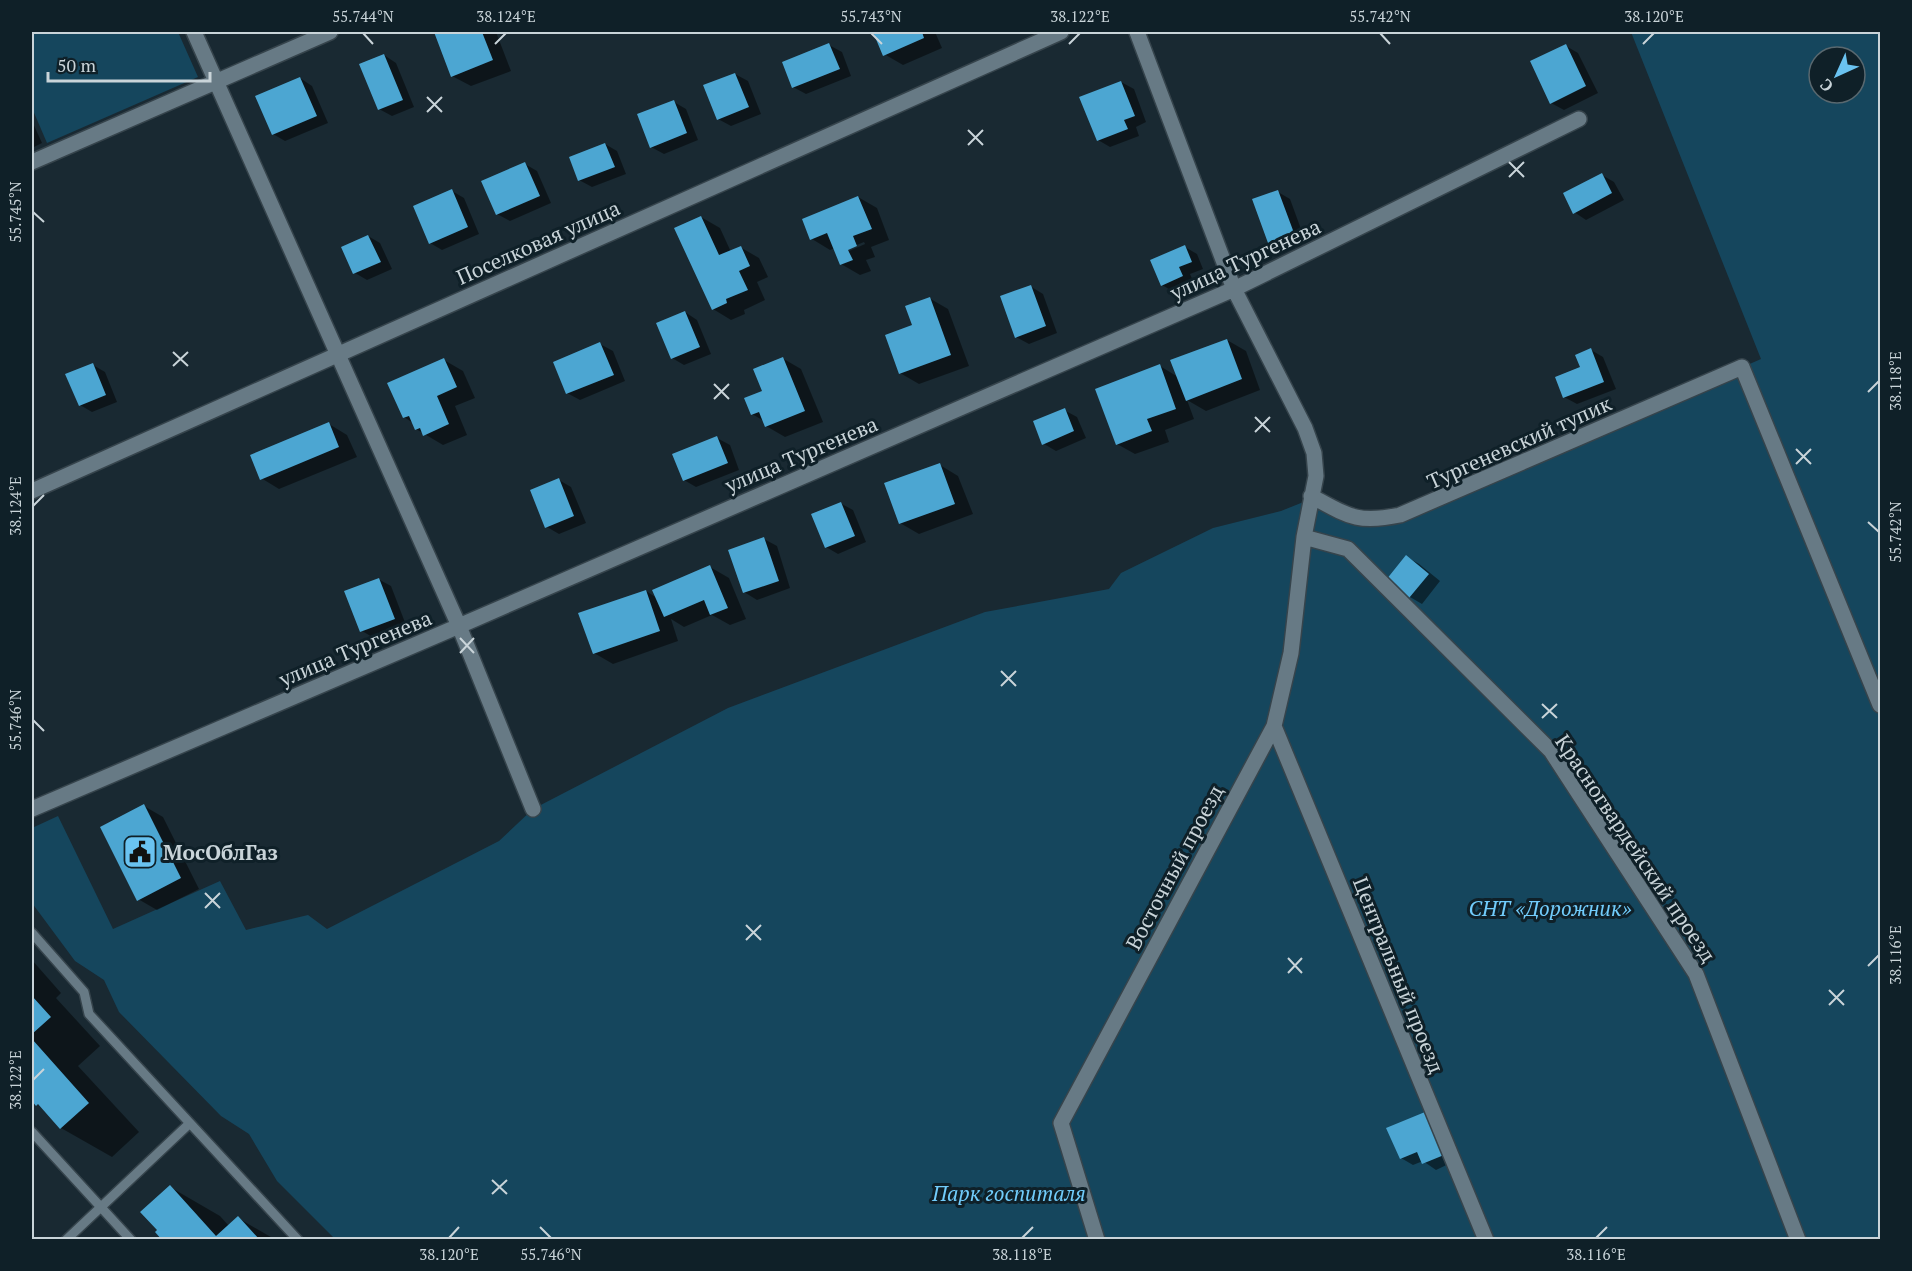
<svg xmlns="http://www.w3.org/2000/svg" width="1912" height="1271" viewBox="0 0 1912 1271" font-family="'PT Serif',serif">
<rect width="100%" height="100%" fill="#192932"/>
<path fill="#15465d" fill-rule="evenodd" d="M 32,32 L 178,32 L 198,77 L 47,143 L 32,108 Z
M 1631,32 L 1880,32 L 1880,1239 L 335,1239 L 277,1181 L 249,1134 L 221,1116 L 119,1012 L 104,980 L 75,961 L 32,903 L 32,828 L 58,816 L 113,929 L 220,881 L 246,930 L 308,915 L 327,929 L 499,841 L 533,809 L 728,708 L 985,612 L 1109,589 L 1121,573 L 1213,528 L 1281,511 L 1311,499 L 1347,516 L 1418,509 L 1761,359 ZM 1819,57 L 1855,57 L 1855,93 L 1819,93 Z"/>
<path fill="#0007" fill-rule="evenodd" d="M 435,32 L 496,32 L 511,71 L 471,86 L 452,76 Z
M 875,32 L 935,32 L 942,48 L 903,65 L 884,54 Z
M 829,45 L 842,52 L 851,76 L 806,94 L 793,87 Z
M 1566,46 L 1578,53 L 1598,93 L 1564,110 L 1551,103 Z
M 384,55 L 396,63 L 414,107 L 392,116 L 379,109 Z
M 735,74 L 748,81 L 761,114 L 731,126 L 718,119 Z
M 300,78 L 312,86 L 328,123 L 285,141 L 273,134 Z
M 1121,82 L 1134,89 L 1146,122 L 1136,127 L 1139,136 L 1110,147 L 1098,140 Z
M 674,102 L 686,109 L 698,140 L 664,154 L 651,147 Z
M 32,121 L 42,143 L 32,148 Z
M 605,144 L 617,151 L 626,174 L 592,187 L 579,180 Z
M 525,164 L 537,171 L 551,203 L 510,221 L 497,214 Z
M 1602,175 L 1614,182 L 1624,200 L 1586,220 L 1574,212 Z
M 452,191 L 464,198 L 479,234 L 442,250 L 430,243 Z
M 1278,192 L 1290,199 L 1305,240 L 1281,249 L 1269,242 Z
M 858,197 L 877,208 L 889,240 L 871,247 L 875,257 L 866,260 L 871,271 L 860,275 L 841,264 L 835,248 L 830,250 L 812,239 ZM 864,242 L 865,244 L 847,252 L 847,249 Z
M 701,217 L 720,228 L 731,252 L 740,247 L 759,258 L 768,277 L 757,282 L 765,300 L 744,310 L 745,314 L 731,320 L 713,309 Z
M 368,236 L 380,243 L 392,269 L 367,280 L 355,273 Z
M 1185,247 L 1197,254 L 1203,269 L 1190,274 L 1194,283 L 1174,292 L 1162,285 Z
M 1030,286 L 1043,294 L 1057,333 L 1029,344 L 1016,337 Z
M 929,298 L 948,309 L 969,366 L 919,384 L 900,373 L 914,326 Z
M 685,312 L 697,320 L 711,354 L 684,365 L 672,358 Z
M 1227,340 L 1246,351 L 1260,390 L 1206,411 L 1187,400 L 1194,419 L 1165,430 L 1169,442 L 1135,454 L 1117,444 L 1160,366 L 1178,377 Z
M 600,344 L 613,351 L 625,381 L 580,400 L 567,393 Z
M 1591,350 L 1603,357 L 1616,389 L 1577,404 L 1564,397 Z
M 782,358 L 801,369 L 823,422 L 785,437 L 766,426 L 764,421 L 752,414 Z
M 444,360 L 463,371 L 475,398 L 455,406 L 467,435 L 443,445 L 416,429 L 413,423 L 404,417 Z
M 93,365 L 105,372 L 117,402 L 92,412 L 80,405 Z
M 1064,410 L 1077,417 L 1086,438 L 1056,451 L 1044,444 Z
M 329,424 L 347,435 L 357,457 L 279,489 L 261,478 Z
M 717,438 L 730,445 L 739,470 L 696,487 L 684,480 Z
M 940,465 L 958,476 L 973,514 L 919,534 L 900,523 Z
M 559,480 L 571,487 L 586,523 L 559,534 L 547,527 L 532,491 Z
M 840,503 L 853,510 L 866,542 L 838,554 L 826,547 Z
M 764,539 L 777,546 L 790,588 L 757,600 L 744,592 Z
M 1407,557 L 1419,564 L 1440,581 L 1422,604 L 1410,597 L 1388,580 Z
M 710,567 L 729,578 L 746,619 L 730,625 L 712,615 L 684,627 L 671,619 L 678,641 L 613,664 L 594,653 L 646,591 L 657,598 Z
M 378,579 L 391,586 L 406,625 L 374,638 L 362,631 Z
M 144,806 L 163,817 L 199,889 L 157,910 L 138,899 Z
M 32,960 L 61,993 L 56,998 L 100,1046 L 78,1066 L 139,1132 L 112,1157 L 61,1128 L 43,1108 L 32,1099 Z
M 1425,1113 L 1437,1121 L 1455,1161 L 1436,1170 L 1423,1161 L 1413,1165 L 1401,1158 Z
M 170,1187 L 220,1216 L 229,1226 L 238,1218 L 276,1240 L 165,1240 Z"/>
<path fill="#4ca6d2" d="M 434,32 L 482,32 L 493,60 L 451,77 Z
M 873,32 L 922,32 L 924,38 L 883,56 Z
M 829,43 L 840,69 L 792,88 L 782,62 Z
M 1566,44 L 1586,86 L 1550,104 L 1530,61 Z
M 384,54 L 403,100 L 378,110 L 359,64 Z
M 735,73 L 749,107 L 717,120 L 703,85 Z
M 300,77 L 317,116 L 272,135 L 255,96 Z
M 1121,81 L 1135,116 L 1124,120 L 1128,129 L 1097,141 L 1079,97 Z
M 674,100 L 687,133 L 650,148 L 637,114 Z
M 605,143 L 615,167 L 578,181 L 569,157 Z
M 525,162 L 540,196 L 496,215 L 481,181 Z
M 1602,173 L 1612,193 L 1573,214 L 1563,193 Z
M 452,189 L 468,227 L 429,244 L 413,206 Z
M 1278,190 L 1294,233 L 1268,243 L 1252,199 Z
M 858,196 L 872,229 L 853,236 L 857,246 L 848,250 L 853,260 L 840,265 L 827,233 L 810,240 L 802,219 Z
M 701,216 L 719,255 L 741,246 L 750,266 L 739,271 L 748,290 L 726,299 L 727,303 L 712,310 L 674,228 Z
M 368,235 L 381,262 L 353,274 L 341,247 Z
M 1185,245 L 1192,262 L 1179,267 L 1183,276 L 1161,286 L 1150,260 Z
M 1031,285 L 1046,326 L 1015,338 L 1000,296 Z
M 930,297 L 951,355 L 899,374 L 885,335 L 912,325 L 905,306 Z
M 685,311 L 700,347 L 671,359 L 656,323 Z
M 1227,339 L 1242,379 L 1186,401 L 1170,360 Z
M 600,342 L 614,375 L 566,394 L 553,362 Z
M 1591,348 L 1604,382 L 1563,398 L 1555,377 L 1580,367 L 1575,355 Z
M 783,357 L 805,411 L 765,427 L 759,412 L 751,415 L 744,398 L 762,391 L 753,369 Z
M 444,358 L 457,387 L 437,396 L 449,424 L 423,436 L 420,428 L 415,430 L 409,416 L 403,418 L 387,383 Z
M 93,363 L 106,395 L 79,406 L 65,374 Z
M 1160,364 L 1176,409 L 1147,419 L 1152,431 L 1116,445 L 1095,389 Z
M 1065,408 L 1074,431 L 1042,445 L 1033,421 Z
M 329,422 L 339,447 L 260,480 L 250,455 Z
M 717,436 L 728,463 L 683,481 L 672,454 Z
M 940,463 L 955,504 L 899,524 L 884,483 Z
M 559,478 L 574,516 L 545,528 L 530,490 Z
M 841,502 L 855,536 L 825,548 L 811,514 Z
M 764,537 L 779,581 L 743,593 L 728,550 Z
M 1406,555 L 1429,574 L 1409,598 L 1386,580 Z
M 710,565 L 728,608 L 710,615 L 704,600 L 664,617 L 652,590 Z
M 379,578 L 395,619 L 360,632 L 344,591 Z
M 646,590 L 660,631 L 593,654 L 578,613 Z
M 144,804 L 181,878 L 137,901 L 100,827 Z
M 32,996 L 51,1017 L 32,1034 Z
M 32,1039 L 89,1103 L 60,1129 L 38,1104 L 36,1106 L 32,1101 Z
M 1425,1112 L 1444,1155 L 1422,1164 L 1417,1152 L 1400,1159 L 1386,1128 Z
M 170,1185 L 216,1236 L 238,1216 L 260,1240 L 162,1240 L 155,1232 L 157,1230 L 140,1212 Z"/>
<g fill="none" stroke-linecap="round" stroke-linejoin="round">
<g stroke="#36444c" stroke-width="12">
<path id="service" d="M 32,933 L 84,992 L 89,1014 L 298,1240
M 32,1132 L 131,1240
M 66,1240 L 190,1123"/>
</g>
<g stroke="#36444c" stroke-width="18">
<path id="minor" d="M 194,32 L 459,626 L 533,809
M 32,162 L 330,32
M 32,491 L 1061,32
M 1311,496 C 1348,516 1357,524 1400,515 L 1742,367 L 1880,705
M 1304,537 L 1348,549 L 1551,751 L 1696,974 L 1798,1240
M 1274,726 L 1486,1240
M 32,809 L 459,626 L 1234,289 L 1579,119
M 1097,1240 L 1061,1123 L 1274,726 L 1291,653 L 1304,537 L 1316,476 L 1314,453 L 1305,428 L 1234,289 L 1137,32"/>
</g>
<use href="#service" stroke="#677a85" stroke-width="9"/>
<use href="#minor" stroke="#677a85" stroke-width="15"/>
</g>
<path fill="none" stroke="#c9d4d9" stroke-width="2" d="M 363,33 L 373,44M 871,33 L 882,44M 1380,33 L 1390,44M 495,44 L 506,33M 1069,44 L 1080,33M 1643,44 L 1654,33M 427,97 L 442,112M 427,112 L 442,97M 968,130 L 983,145M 968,145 L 983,130M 1509,162 L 1524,177M 1509,177 L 1524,162M 33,212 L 44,222M 173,352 L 188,366M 173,366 L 188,352M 714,384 L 729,399M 1868,392 L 1879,381M 714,399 L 729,384M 1255,417 L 1270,432M 1255,432 L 1270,417M 1796,449 L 1811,464M 1796,464 L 1811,449M 33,506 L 44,495M 1868,522 L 1879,532M 460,638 L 474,653M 460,653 L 474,638M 1001,671 L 1016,686M 1001,686 L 1016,671M 1542,704 L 1557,718M 1542,718 L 1557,704M 33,720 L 44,731M 205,893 L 220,908M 205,908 L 220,893M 746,925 L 761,940M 746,940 L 761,925M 1288,958 L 1302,973M 1868,966 L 1879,955M 1288,973 L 1302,958M 1829,990 L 1844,1005M 1829,1005 L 1844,990M 33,1080 L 44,1069M 492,1180 L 507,1194M 492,1194 L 507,1180M 540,1227 L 551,1238M 449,1238 L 459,1227M 1022,1238 L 1033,1227M 1596,1238 L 1607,1227"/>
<defs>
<g id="civic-square" transform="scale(1.725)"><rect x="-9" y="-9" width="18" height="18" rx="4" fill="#6ac3f1" stroke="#0f2028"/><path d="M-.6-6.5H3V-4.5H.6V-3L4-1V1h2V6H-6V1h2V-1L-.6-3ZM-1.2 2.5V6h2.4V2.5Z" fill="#111"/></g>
</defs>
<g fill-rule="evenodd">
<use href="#civic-square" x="140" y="852"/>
</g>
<g text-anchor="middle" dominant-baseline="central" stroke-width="6" stroke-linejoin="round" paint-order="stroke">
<g font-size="21" fill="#c9d4d9" stroke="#0f2028">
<text transform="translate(538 242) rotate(-24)">Поселковая улица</text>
<text transform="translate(1245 259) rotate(-25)">улица Тургенева</text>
<text transform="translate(1519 442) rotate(-24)">Тургеневский тупик</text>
<text transform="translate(801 454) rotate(-23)">улица Тургенева</text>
<text transform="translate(355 648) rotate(-23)">улица Тургенева</text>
<text transform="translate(1636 848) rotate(56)">Красногвардейский проезд</text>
<text transform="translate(1174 867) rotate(-62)">Восточный проезд</text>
<text transform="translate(1399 975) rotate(68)">Центральный проезд</text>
</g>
<g font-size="21" font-weight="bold" fill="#c9d4d9" stroke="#0f2028" text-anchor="start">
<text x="163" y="852">МосОблГаз</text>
</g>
<g font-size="21" font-style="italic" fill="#71ccfb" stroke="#0f2028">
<text x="1550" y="908">СНТ «Дорожник»</text>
<text x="1009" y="1193">Парк госпиталя</text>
</g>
</g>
<rect width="1912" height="1271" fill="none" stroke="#0f2028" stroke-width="66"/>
<g transform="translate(1837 75) rotate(225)"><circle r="28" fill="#0f2028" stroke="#59686f" stroke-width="1.5"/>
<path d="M0-4.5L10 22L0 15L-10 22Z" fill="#6ac3f1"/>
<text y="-9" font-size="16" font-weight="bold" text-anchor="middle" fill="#c9d4d9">С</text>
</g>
<path d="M48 72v9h162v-9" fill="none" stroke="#c9d4d9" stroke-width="3"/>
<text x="57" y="72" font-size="18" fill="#c9d4d9" stroke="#0f2028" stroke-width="4.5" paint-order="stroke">50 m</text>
<rect x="33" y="33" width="1846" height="1205" fill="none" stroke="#c9d4d9" stroke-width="2"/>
<g font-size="15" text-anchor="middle" fill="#c9d4d9">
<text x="363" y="22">55.744°N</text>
<text x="506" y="22">38.124°E</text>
<text x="871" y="22">55.743°N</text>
<text x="1080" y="22">38.122°E</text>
<text x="1380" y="22">55.742°N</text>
<text x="1654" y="22">38.120°E</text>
<text transform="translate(16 212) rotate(-90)" y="5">55.745°N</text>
<text transform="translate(1896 381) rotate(-90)" y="5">38.118°E</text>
<text transform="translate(16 506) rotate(-90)" y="5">38.124°E</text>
<text transform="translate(1896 532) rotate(-90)" y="5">55.742°N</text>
<text transform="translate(16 720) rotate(-90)" y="5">55.746°N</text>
<text transform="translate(1896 955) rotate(-90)" y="5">38.116°E</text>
<text transform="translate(16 1080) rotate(-90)" y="5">38.122°E</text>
<text x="449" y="1260">38.120°E</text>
<text x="551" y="1260">55.746°N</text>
<text x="1022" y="1260">38.118°E</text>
<text x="1596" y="1260">38.116°E</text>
</g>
</svg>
